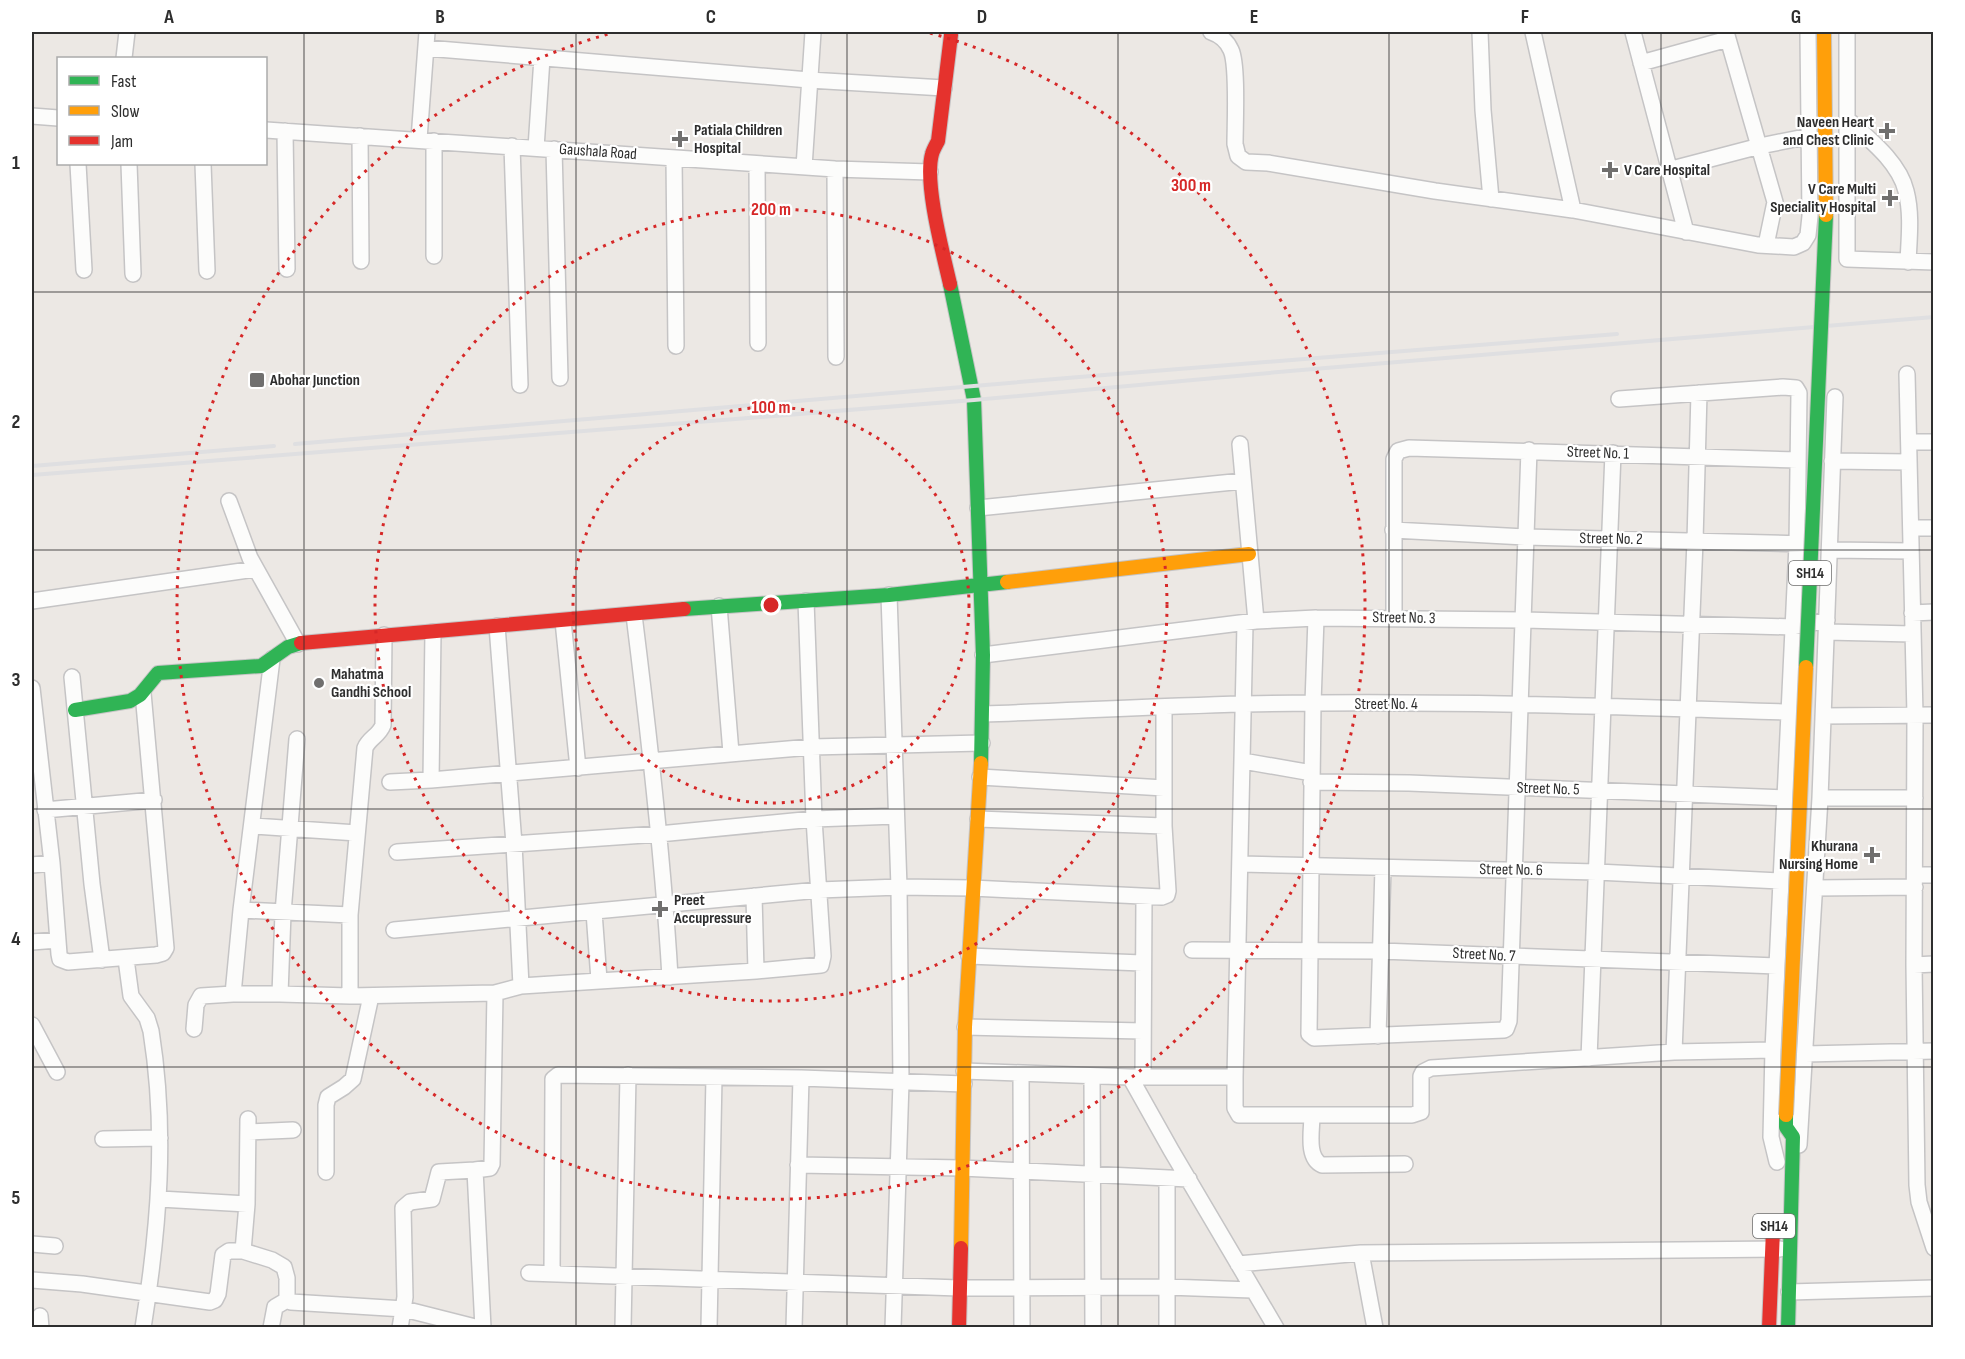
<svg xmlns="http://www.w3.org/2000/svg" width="1965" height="1359" viewBox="0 0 1965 1359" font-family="'Sofia Sans Condensed',sans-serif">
<rect width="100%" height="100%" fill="#ece8e4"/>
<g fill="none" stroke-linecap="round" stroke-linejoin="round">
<g stroke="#c5c4c5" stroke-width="18">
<path id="street" d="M 1211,32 C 1220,35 1227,41 1231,50 C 1238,65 1235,124 1235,144 L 1238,156 L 1246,162 L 1268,163 L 1435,191 L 1573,210 L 1758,245 L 1794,247 L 1803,243 L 1808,235 L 1810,216 L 1808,32
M 1480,32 L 1483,110 L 1491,199
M 1533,32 L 1573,210
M 1633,32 L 1686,232
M 1726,32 L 1775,202 L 1766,245
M 1847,32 L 1847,259 L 1934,262
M 426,48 L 809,80 L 944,88
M 124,58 L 127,32
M 1641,63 L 1728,39
M 32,116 L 58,118
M 1847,119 C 1869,139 1899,162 1906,191 C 1912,214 1909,239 1908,262
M 266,130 L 835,169 L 930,172
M 285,131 L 287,269
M 360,136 L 361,261
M 419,139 L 427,32
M 434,141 L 434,256
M 512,146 L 520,385
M 536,148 L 542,58
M 554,149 L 560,378
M 674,158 L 676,346
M 78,164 L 84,270
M 129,164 L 133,274
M 203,164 L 207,271
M 757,164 L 758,343
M 804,167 L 813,32
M 835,169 L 836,357
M 1668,170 L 1760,146 L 1810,136
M 1907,374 L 1915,715 L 1914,965 L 1917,1185 L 1919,1202 L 1934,1248
M 1619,399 L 1783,387 L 1796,388 L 1799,393 L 1797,545 L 1773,1050 L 1771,1137 L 1777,1162
M 1909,442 L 1934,442
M 1240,444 L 1256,621
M 1832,461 L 1909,462
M 229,501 L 250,558 L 298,644
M 978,508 L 1243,481
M 1911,528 L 1934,528
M 1393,530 L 1525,537 L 1806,544
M 1829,550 L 1911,551
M 889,595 L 899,887 L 901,1082 L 893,1328
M 32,601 L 256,569
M 719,606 L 731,753
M 1912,613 L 1934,612
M 634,615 C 649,735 663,856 670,977
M 1394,617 L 1394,459 L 1398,451 L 1409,448 L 1798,460
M 1316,618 L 1313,703 L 1309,1034 L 1314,1038 L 1504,1030 L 1506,1029 L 1509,1021 L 1529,450
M 563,621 L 578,768
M 497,626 L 514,844 L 521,986
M 433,632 L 431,780 L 811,747 L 982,743
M 1827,632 L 1912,634
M 983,655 L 1256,621 L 1316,618 L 1522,620 L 1793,627 L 1827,620
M 272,659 L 241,910 L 350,915
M 72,677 L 92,884 L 102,960
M 32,688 L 52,863 L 59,954 L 60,959 L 68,962 L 156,955 L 163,953 L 166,948 L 143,693
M 983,714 C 1070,711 1158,706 1245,704 C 1426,700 1608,706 1789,712
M 1823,716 L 1934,715
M 297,739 L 283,913 L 280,994 L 350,996 L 495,993 L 492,1164 L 490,1168 L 475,1170 L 483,1328
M 1243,761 L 1312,773
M 980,777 L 1164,788
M 390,782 L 431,780
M 1311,782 L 1409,783 L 1785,798
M 1820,798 L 1915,798
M 45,810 L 154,800
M 978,819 L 1164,826
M 253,826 L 357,833
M 397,852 L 659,834 L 814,819 L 896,816
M 1241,864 L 1597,872 L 1780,881
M 32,865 L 52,863
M 1915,875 L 1934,875
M 1815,888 L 1915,887
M 754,896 L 756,971
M 241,910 L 233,994 L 280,994
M 594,912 L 599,980
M 394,930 L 819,890 L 899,887 L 972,888 L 1162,897 L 1167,895 L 1168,891 L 1164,826 L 1164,708
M 32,942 L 57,940
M 1192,950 L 1381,951 L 1777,966
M 969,956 L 1142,963
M 126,959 L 131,996 L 147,1018 L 151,1031 C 167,1132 159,1227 143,1328
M 1914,965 L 1934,964
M 495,993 L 521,986 L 756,971 L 821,965 L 823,956 L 814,819 L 806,601
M 350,996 L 350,915 L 365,748 C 369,738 379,736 383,725 L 384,635
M 32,1025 L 57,1072
M 965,1027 L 1143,1031
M 194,1029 L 196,1005 L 201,996 L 233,994
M 1378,1036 L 1383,868
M 1674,1052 L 1695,541 L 1699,393
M 1805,1054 L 1934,1051
M 1589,1058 L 1613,453
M 964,1071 L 1130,1077 L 1171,1150 L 1276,1328
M 1021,1073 L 1022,1328
M 1092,1076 L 1093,1328
M 1130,1077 L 1235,1077 L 1245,624
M 1143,1077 L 1144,897
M 1235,1077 L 1235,1108 L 1239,1115 L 1412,1115 L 1421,1112 L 1421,1076 L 1423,1072 L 1431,1068 L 1674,1052 L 1773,1050
M 1312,1115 C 1312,1130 1306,1158 1322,1165 L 1405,1164
M 248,1132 L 293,1130
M 103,1139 L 160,1138
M 1799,1145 L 1820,798 L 1835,397
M 798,1165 L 962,1168 L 1189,1179
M 326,1172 L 326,1105 L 328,1097 L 344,1087 L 353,1079 L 371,996
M 1167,1178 L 1167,1328
M 160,1199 L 247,1204 L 248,1119
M 247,1204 L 243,1251 L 272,1260 L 284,1267 L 287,1278 L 287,1300 L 291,1302 L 404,1309 L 479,1328
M 32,1244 L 55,1246
M 1361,1253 L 1375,1328
M 1238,1264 L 1361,1253 L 1780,1249
M 529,1273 L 959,1288 L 1167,1287 L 1252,1290
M 552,1274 L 553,1086 L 553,1079 L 558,1075 L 801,1078 L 964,1084
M 32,1280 L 82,1284 L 210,1302 L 215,1300 L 218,1294 L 223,1255 L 229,1251 L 243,1251
M 1789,1292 L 1934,1288
M 40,1316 L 41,1328
M 271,1328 L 275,1307 L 287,1300
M 400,1328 L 405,1297 L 403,1208 L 410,1202 L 432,1199 L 439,1172 L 475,1170
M 623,1328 L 628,1075
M 709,1328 L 714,1077
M 794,1328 L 801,1078"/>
</g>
<g stroke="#c5c4c5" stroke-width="16">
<path id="fast" d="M 950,284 L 974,400 L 983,655 L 981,763
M 684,609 L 889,595 L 1007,582
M 75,710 L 130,701 L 140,695 L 158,673 L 261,666 L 288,647 L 301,643
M 1786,1115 L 1786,1127 L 1793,1137 L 1788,1328"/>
</g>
<g stroke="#c5c4c5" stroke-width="16">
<path id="slow" d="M 1007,582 L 1249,554
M 961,1248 L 965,1027 L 981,763"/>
</g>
<g stroke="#c5c4c5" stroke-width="16">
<path id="jam" d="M 950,284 C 943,253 924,183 932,154 C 933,150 936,145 938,141 L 951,35
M 301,643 L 684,609
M 959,1328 L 961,1248
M 1769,1328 L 1773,1230"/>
</g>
<use href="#street" stroke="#fcfcfb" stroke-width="15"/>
<use href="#fast" stroke="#30b455" stroke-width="14"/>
<use href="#slow" stroke="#ff9f0a" stroke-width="14"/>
<use href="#jam" stroke="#e5322d" stroke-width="14"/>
<path stroke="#dfdfe1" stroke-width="4" d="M 295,444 L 1067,378 L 1617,334
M 32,466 L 274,446
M 32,475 L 974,400 L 1290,371 L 1934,317"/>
<g stroke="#c6c5c4" stroke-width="16" stroke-linecap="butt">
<path id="fast-bridge" d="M 1806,667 L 1826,215"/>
</g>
<g stroke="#c6c5c4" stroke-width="16" stroke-linecap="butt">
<path id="slow-bridge" d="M 1824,32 L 1826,215
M 1786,1115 L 1806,667"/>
</g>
<use href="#fast-bridge" stroke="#30b455" stroke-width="14"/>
<use href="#slow-bridge" stroke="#ff9f0a" stroke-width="14"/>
</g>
<path fill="none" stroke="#2e2e2e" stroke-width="1.5" stroke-opacity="0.55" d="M 304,32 L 304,1328M 576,32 L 576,1328M 847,32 L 847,1328M 1118,32 L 1118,1328M 1389,32 L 1389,1328M 1661,32 L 1661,1328M 32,292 L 1934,292M 32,550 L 1934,550M 32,809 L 1934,809M 32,1067 L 1934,1067"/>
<g fill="none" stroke="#d62828" stroke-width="3" stroke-dasharray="3 6">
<circle cx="771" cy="605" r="198"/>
<circle cx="771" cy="605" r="396"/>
<path d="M930 33A594 594 0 1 1 612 33"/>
</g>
<g fill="#706f6e" stroke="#fff" stroke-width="2">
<path d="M1884 122h6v6h6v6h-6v6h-6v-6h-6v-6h6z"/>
<path d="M677 130h6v6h6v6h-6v6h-6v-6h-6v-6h6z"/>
<path d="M1607 161h6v6h6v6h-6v6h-6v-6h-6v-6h6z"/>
<path d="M1887 189h6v6h6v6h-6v6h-6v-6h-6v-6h6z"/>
<rect x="249" y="372" width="16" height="16" rx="3"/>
<circle cx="319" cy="683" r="6"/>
<path d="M1869 846h6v6h6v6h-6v6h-6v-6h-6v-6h6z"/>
<path d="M657 900h6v6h6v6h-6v6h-6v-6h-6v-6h6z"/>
</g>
<g text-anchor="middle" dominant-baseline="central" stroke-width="4.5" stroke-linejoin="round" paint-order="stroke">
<g fill="#fff" stroke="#6d6d6d" stroke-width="1.5">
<rect x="1789" y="561" width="42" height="24" rx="4.5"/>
<rect x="1753" y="1214" width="42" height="24" rx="4.5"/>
</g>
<g font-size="15" font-weight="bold" fill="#2e2e2e">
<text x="1810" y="573">SH14</text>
<text x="1774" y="1226">SH14</text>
</g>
<g font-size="16" font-weight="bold" fill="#2e2e2e" stroke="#fff" text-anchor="start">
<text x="1874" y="122" text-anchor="end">Naveen Heart<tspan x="1874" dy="18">and Chest Clinic</tspan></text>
<text x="694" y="130">Patiala Children<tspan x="694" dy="18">Hospital</tspan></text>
<text x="1624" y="170">V Care Hospital</text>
<text x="1876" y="189" text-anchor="end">V Care Multi<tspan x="1876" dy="18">Speciality Hospital</tspan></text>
<text x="270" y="380">Abohar Junction</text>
<text x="331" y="674">Mahatma<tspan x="331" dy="18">Gandhi School</tspan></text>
<text x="1858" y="846" text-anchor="end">Khurana<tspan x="1858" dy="18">Nursing Home</tspan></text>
<text x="674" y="900">Preet<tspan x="674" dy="18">Accupressure</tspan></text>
</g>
<g font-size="16" fill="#2e2e2e" stroke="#fff">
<text transform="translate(598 152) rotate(4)">Gaushala Road</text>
<text transform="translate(1598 453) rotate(2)">Street No. 1</text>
<text transform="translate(1611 539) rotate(1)">Street No. 2</text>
<text transform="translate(1404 618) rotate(1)">Street No. 3</text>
<text x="1386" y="704">Street No. 4</text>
<text transform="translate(1548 789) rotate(2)">Street No. 5</text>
<text transform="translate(1511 870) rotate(1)">Street No. 6</text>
<text transform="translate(1484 955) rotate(3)">Street No. 7</text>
</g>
</g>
<circle cx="771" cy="605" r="9" fill="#d62828" stroke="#fff" stroke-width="3"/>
<g font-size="18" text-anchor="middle" font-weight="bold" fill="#d62828" stroke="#fff" stroke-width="4.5" stroke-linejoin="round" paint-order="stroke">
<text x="1191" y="191">300 m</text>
<text x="771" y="215">200 m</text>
<text x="771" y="413">100 m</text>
</g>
<rect width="1965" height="1359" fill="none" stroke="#ffffff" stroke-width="66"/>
<rect x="57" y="57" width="210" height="108" fill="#ffffff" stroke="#ababab" stroke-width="1.5"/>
<rect x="69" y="76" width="30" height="9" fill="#30b455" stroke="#ababab" stroke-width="1.5"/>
<text x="111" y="87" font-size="18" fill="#2e2e2e">Fast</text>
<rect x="69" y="106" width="30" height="9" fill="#ff9f0a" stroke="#ababab" stroke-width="1.5"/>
<text x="111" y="117" font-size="18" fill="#2e2e2e">Slow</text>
<rect x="69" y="136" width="30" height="9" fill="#e5322d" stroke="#ababab" stroke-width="1.5"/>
<text x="111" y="147" font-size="18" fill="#2e2e2e">Jam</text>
<rect x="33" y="33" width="1899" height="1293" fill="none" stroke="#2e2e2e" stroke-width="2"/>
<g font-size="20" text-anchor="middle" font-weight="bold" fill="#2e2e2e">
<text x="169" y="23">A</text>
<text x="440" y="23">B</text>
<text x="711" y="23">C</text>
<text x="982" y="23">D</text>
<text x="1254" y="23">E</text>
<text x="1525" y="23">F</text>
<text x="1796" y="23">G</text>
<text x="16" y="169">1</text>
<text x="16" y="428">2</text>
<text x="16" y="686">3</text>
<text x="16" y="945">4</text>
<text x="16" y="1204">5</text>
</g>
</svg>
